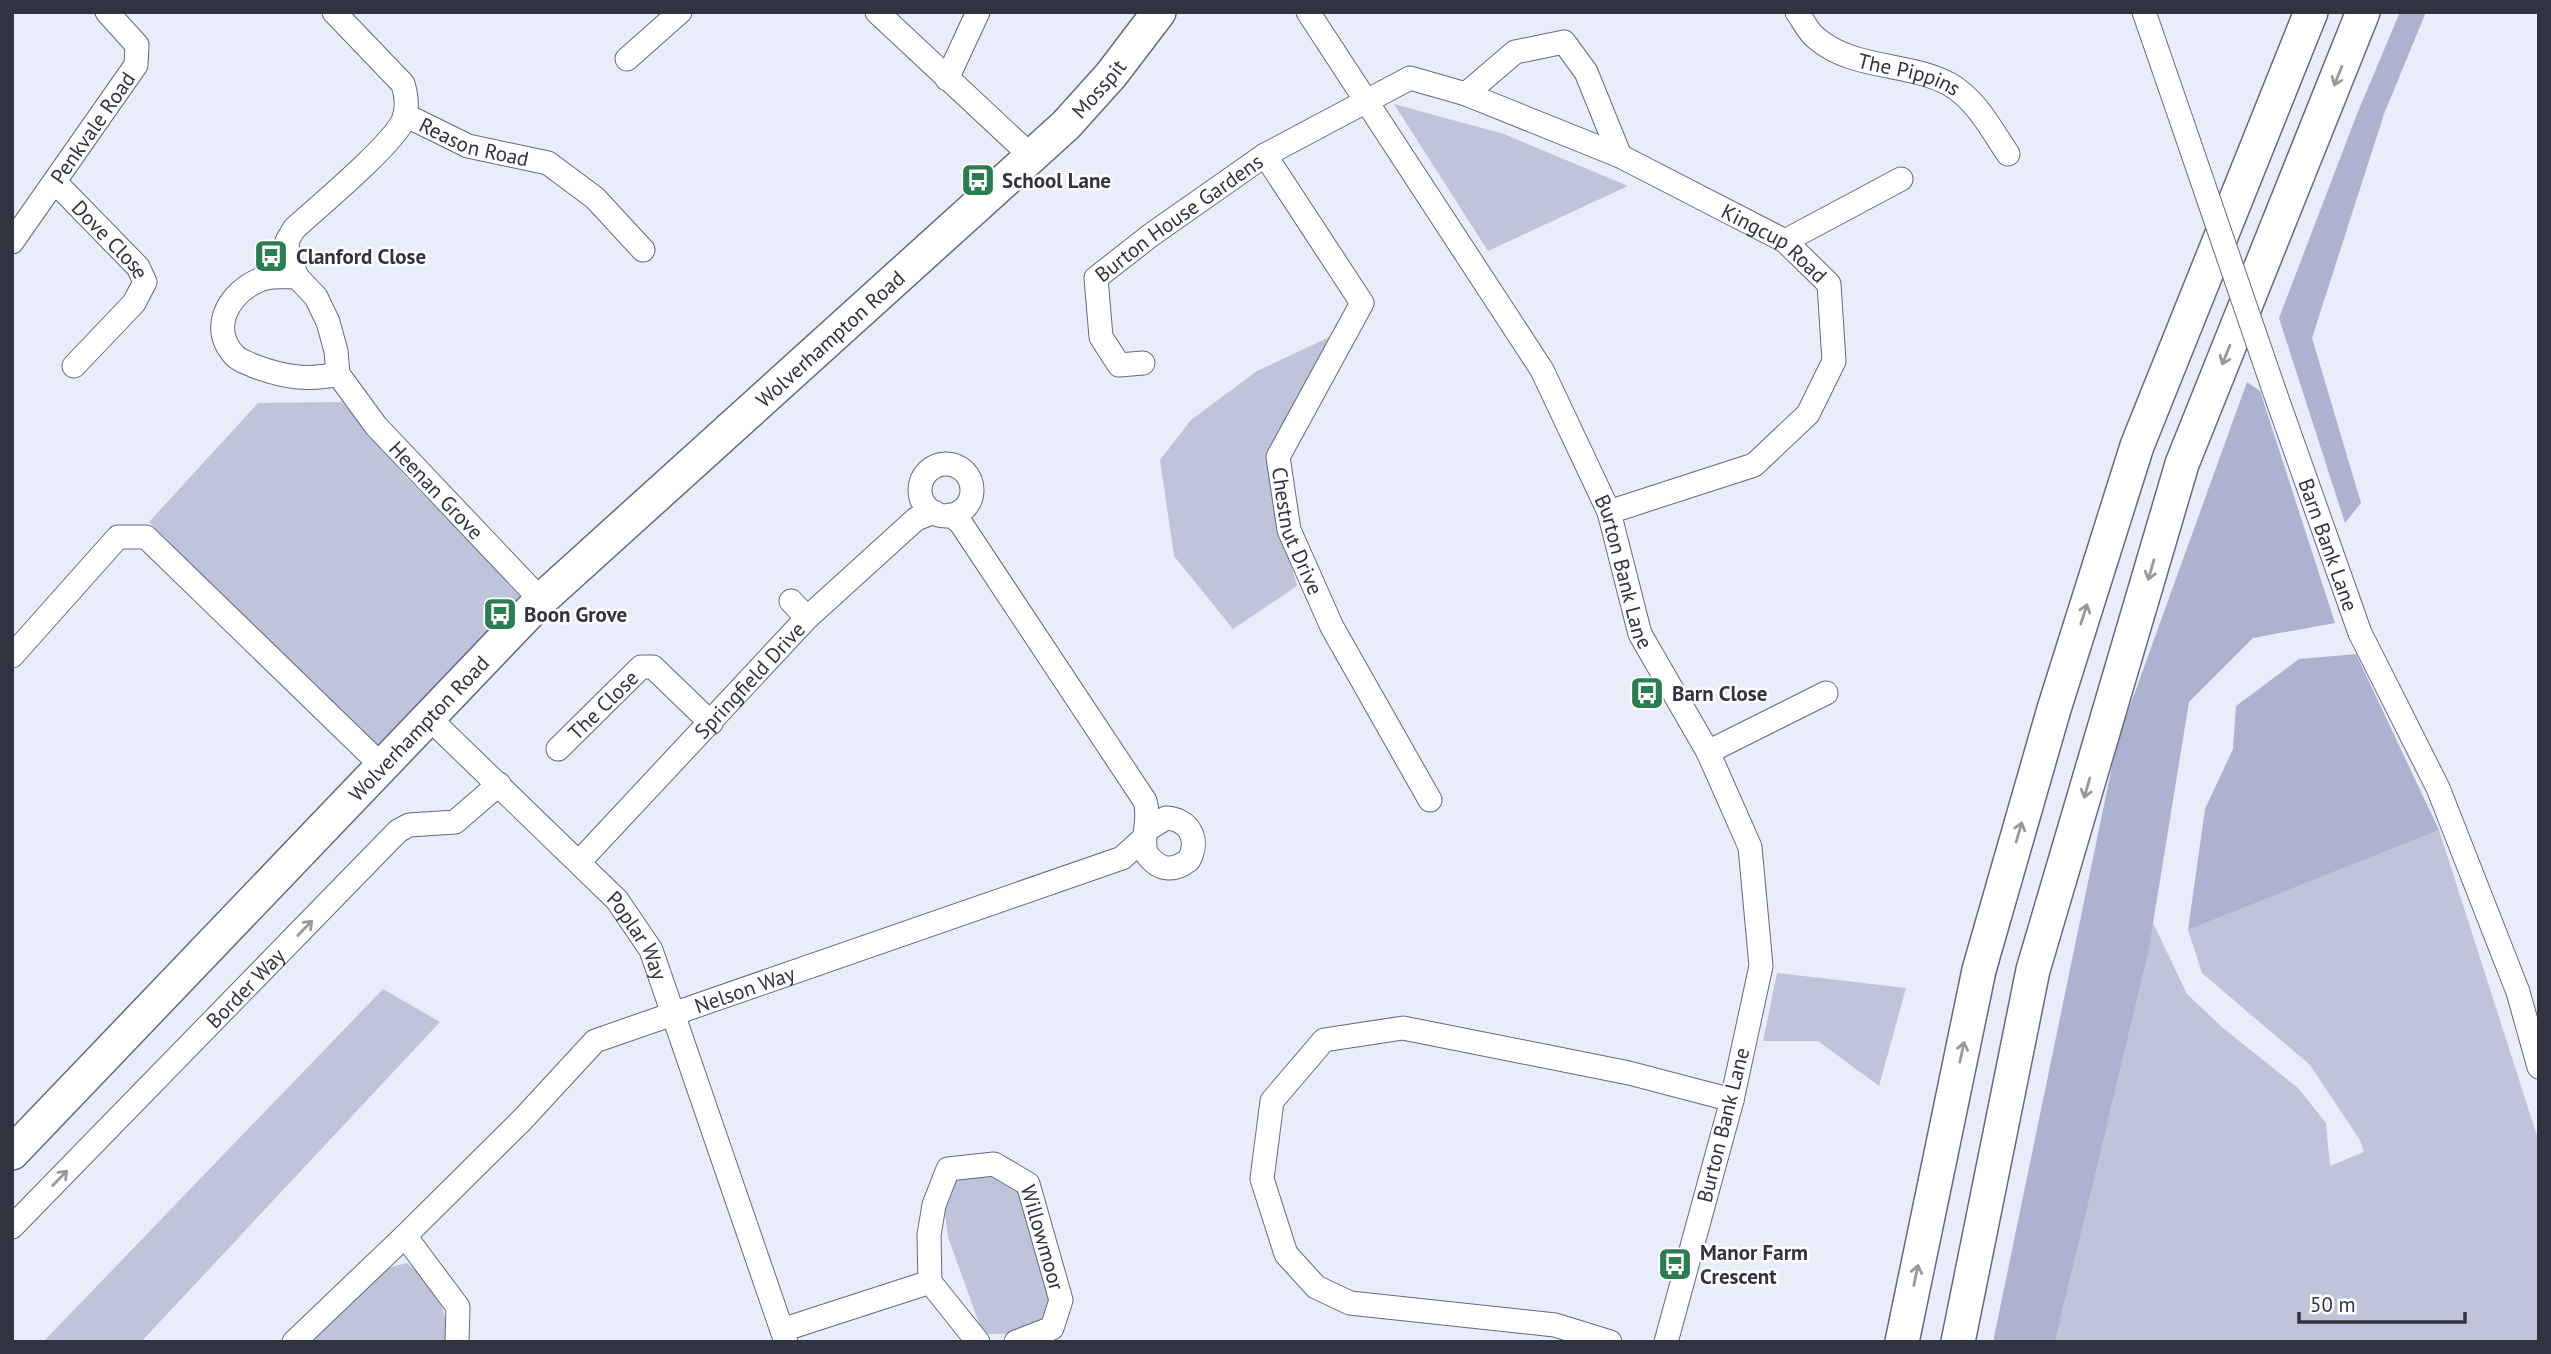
<svg xmlns="http://www.w3.org/2000/svg" width="2551" height="1354" viewBox="0 0 2551 1354" font-family="'PT Sans',sans-serif">
<rect width="100%" height="100%" fill="#eaecfa"/>
<path fill="#bfc4db" d="M 1394,104 L 1504,134 L 1628,186 L 1488,251 Z
M 1338,333 L 1279,457 L 1270,489 L 1297,586 L 1233,629 L 1174,556 L 1160,460 L 1191,420 L 1257,371 Z
M 342,402 L 406,477 L 524,597 L 379,752 L 149,522 L 258,403 Z
M 2439,830 L 2539,1142 L 2539,1342 L 2055,1342 L 2153,923 L 2187,994 L 2223,1028 L 2298,1088 L 2326,1123 L 2330,1166 L 2364,1152 L 2360,1140 L 2310,1065 L 2202,973 L 2188,930 Z
M 1777,973 L 1906,988 L 1879,1086 L 1818,1041 L 1763,1041 Z
M 383,989 L 440,1022 L 141,1342 L 43,1342 Z
M 988,1174 L 1019,1186 L 1061,1300 C 1036,1334 1025,1334 983,1334 L 948,1237 L 943,1197 L 952,1177 Z
M 407,1263 C 435,1286 448,1305 447,1342 L 312,1342 L 384,1269 Z"/>
<path fill="#adb2d0" d="M 2400,12 L 2426,12 L 2384,114 L 2312,338 L 2361,503 L 2345,523 L 2279,318 L 2357,114 Z
M 2247,382 L 2260,391 L 2335,623 L 2253,638 L 2189,702 L 2149,948 L 2055,1342 L 1993,1342 L 2117,742 Z
M 2356,654 L 2439,830 L 2188,930 L 2205,809 L 2233,749 L 2236,706 L 2299,659 Z"/>
<g fill="none" stroke-linecap="round" stroke-linejoin="round">
<g stroke="#646986" stroke-width="25">
<g id="minor">
<path id="s1" d="M 334,12 L 403,84 C 407,97 408,109 403,121 C 390,147 319,206 294,229 L 287,241 L 288,254 L 297,277 L 316,297 L 328,322 L 336,351 L 338,374 L 376,426 L 541,600"/>
<path d="M 877,12 L 1031,156"/>
<path id="s2" d="M 1308,12 L 1542,370 L 1609,512 L 1640,634 L 1708,752 L 1750,847 L 1761,966 L 1732,1100 L 1666,1342"/>
<path id="s3" d="M 1797,12 C 1803,20 1808,32 1816,38 C 1853,70 1908,62 1949,84 C 1976,99 1991,129 2008,154"/>
<path d="M 2144,12 L 2182,122"/>
<path d="M 627,59 L 680,12"/>
<path d="M 947,79 L 978,12"/>
<path d="M 1466,94 L 1515,52 L 1564,42 L 1586,72 L 1620,156"/>
<path id="s4" d="M 405,115 L 468,146 L 548,163 L 595,198 L 643,250"/>
<path id="s5" d="M 1265,155 L 1362,303 L 1278,457 L 1289,530 L 1332,627 L 1430,800"/>
<path id="s6" d="M 55,182 L 138,267 L 145,282 L 134,303 L 74,366"/>
<path d="M 1785,241 L 1901,179"/>
<path id="s7" d="M 12,242 L 136,65 L 137,45 L 107,12"/>
<path d="M 297,277 C 283,277 268,275 255,282 C 226,297 210,330 235,356 C 240,361 248,363 254,366 C 283,377 308,381 338,374"/>
<path id="s8" d="M 1143,363 L 1119,365 L 1101,337 L 1096,278 L 1151,235 L 1265,155 L 1410,78 L 1466,94 L 1620,156 L 1785,241 L 1829,284 L 1834,361 L 1808,414 L 1754,465 L 1609,512"/>
<path id="s9" d="M 2274,390 L 2360,633 L 2438,788 L 2518,992 L 2539,1067"/>
<circle cx="946" cy="490" r="26"/>
<path d="M 950,515 L 960,522 L 1145,801 C 1151,820 1141,835 1146,853 C 1158,870 1172,873 1189,860 C 1200,839 1189,819 1166,818 L 1148,829"/>
<path d="M 791,601 L 807,618"/>
<path d="M 12,656 L 118,537 L 146,537 L 380,764"/>
<path id="s10" d="M 427,716 L 617,900 L 651,950 L 786,1342"/>
<path id="s11" d="M 558,749 L 641,667 L 653,667 L 711,723"/>
<path d="M 1708,752 L 1826,693"/>
<path id="s12" d="M 580,861 L 807,618 L 916,519 L 934,512"/>
<path id="s13" d="M 12,1227 L 398,831 L 409,825 L 455,822 L 499,784"/>
<path d="M 405,1236 L 458,1307 L 457,1342"/>
<path d="M 782,1330 L 930,1282"/>
<path id="s14" d="M 294,1342 L 405,1236 L 523,1119 L 595,1041 L 1122,858 L 1144,838"/>
<path id="s15" d="M 978,1342 L 930,1282 L 929,1235 L 934,1205 L 948,1169 L 994,1164 L 1028,1184 L 1061,1300 L 1052,1328 L 1016,1342"/>
<path d="M 1610,1342 L 1555,1325 L 1350,1303 L 1316,1287 L 1286,1254 L 1262,1179 L 1272,1101 L 1324,1040 L 1403,1028 L 1629,1073 L 1732,1100"/>
</g>
</g>
<g stroke="#646986" stroke-width="36">
<g id="highway">
<path id="s16" d="M 12,1153 L 541,600 L 1066,125 L 1111,75 L 1159,12"/>
<path d="M 1902,1342 L 1979,970 L 2054,709 L 2137,446 L 2311,12"/>
<path d="M 1958,1342 L 2033,970 L 2182,464 L 2363,12"/>
</g>
</g>
<use href="#minor" stroke="#fff" stroke-width="23"/>
<use href="#highway" stroke="#fff" stroke-width="33"/>
<g stroke="#646986" stroke-width="25" stroke-linecap="butt">
<path id="minor-bridge" d="M 2182,122 L 2274,390"/>
</g>
<use href="#minor-bridge" stroke="#fff" stroke-width="23"/>
</g>
<defs><path id="oneway-shaft" d="M-6 0H5M1.5-3L5.5 0L1.5 3" fill="none" stroke-width="1.6" stroke-linecap="round" stroke-linejoin="round" transform="scale(1.75)"/></defs>
<g stroke="#9899a0">
<use href="#oneway-shaft" transform="translate(2338 76) rotate(112)"/>
<use href="#oneway-shaft" transform="translate(2226 355) rotate(112)"/>
<use href="#oneway-shaft" transform="translate(2151 570) rotate(106)"/>
<use href="#oneway-shaft" transform="translate(2084 614) rotate(-72)"/>
<use href="#oneway-shaft" transform="translate(2087 788) rotate(106)"/>
<use href="#oneway-shaft" transform="translate(2019 832) rotate(-74)"/>
<use href="#oneway-shaft" transform="translate(305 928) rotate(-46)"/>
<use href="#oneway-shaft" transform="translate(1962 1052) rotate(-78)"/>
<use href="#oneway-shaft" transform="translate(60 1178) rotate(-46)"/>
<use href="#oneway-shaft" transform="translate(1916 1275) rotate(-78)"/>
</g>
<defs>
<g id="bus-square" transform="scale(1.75)"><rect x="-9" y="-9" width="18" height="18" rx="4" fill="#2a7d4f" stroke="#fff"/><path d="M-5-6H5V4H4V6H2V4H-2V6H-4V4H-5ZM-3.5-4V0h7V-4ZM-3.5 1.2v1.5H-2V1.2ZM2 1.2v1.5H3.5V1.2Z" fill="#fff"/></g>
</defs>
<g fill-rule="evenodd">
<use href="#bus-square" x="978" y="180"/>
<use href="#bus-square" x="271" y="256"/>
<use href="#bus-square" x="500" y="614"/>
<use href="#bus-square" x="1647" y="693"/>
<use href="#bus-square" x="1675" y="1264"/>
</g>
<g text-anchor="middle" dominant-baseline="central" stroke-width="5" stroke-linejoin="round" paint-order="stroke">
<g font-size="21" fill="#313340" stroke="#fff">
<text stroke="none"><textPath href="#s3" startOffset="133">The Pippins</textPath></text>
<text stroke="none"><textPath href="#s16" startOffset="1522">Mosspit</textPath></text>
<text stroke="none"><textPath href="#s7" startOffset="140">Penkvale Road</textPath></text>
<text stroke="none"><textPath href="#s4" startOffset="75">Reason Road</textPath></text>
<text stroke="none"><textPath href="#s8" startOffset="219">Burton House Gardens</textPath></text>
<text stroke="none"><textPath href="#s6" startOffset="80">Dove Close</textPath></text>
<text stroke="none"><textPath href="#s8" startOffset="892">Kingcup Road</textPath></text>
<text stroke="none"><textPath href="#s16" startOffset="1155">Wolverhampton Road</textPath></text>
<text stroke="none"><textPath href="#s1" startOffset="604">Heenan Grove</textPath></text>
<text stroke="none"><textPath href="#s5" startOffset="429">Chestnut Drive</textPath></text>
<text stroke="none"><textPath href="#s9" startOffset="164">Barn Bank Lane</textPath></text>
<text stroke="none"><textPath href="#s2" startOffset="646">Burton Bank Lane</textPath></text>
<text stroke="none"><textPath href="#s12" startOffset="248">Springfield Drive</textPath></text>
<text stroke="none"><textPath href="#s11" startOffset="63">The Close</textPath></text>
<text stroke="none"><textPath href="#s16" startOffset="588">Wolverhampton Road</textPath></text>
<text stroke="none"><textPath href="#s10" startOffset="306">Poplar Way</textPath></text>
<text stroke="none"><textPath href="#s13" startOffset="334">Border Way</textPath></text>
<text stroke="none"><textPath href="#s14" startOffset="584">Nelson Way</textPath></text>
<text transform="translate(1723 1125) rotate(-76)">Burton Bank Lane</text>
<text stroke="none"><textPath href="#s15" startOffset="334">Willowmoor</textPath></text>
</g>
<g font-size="21" font-weight="bold" fill="#313340" stroke="#fff" text-anchor="start">
<text x="1002" y="180">School Lane</text>
<text x="296" y="256">Clanford Close</text>
<text x="524" y="614">Boon Grove</text>
<text x="1672" y="693">Barn Close</text>
<text x="1700" y="1252">Manor Farm<tspan x="1700" dy="24">Crescent</tspan></text>
</g>
</g>
<rect width="2551" height="1354" fill="none" stroke="#313340" stroke-width="28"/>
<path d="M2299 1312v10h166v-10" fill="none" stroke="#313340" stroke-width="3.5"/>
<text x="2310" y="1312" font-size="21" fill="#313340" stroke="#ffffff" stroke-width="5" paint-order="stroke">50 m</text>
</svg>
